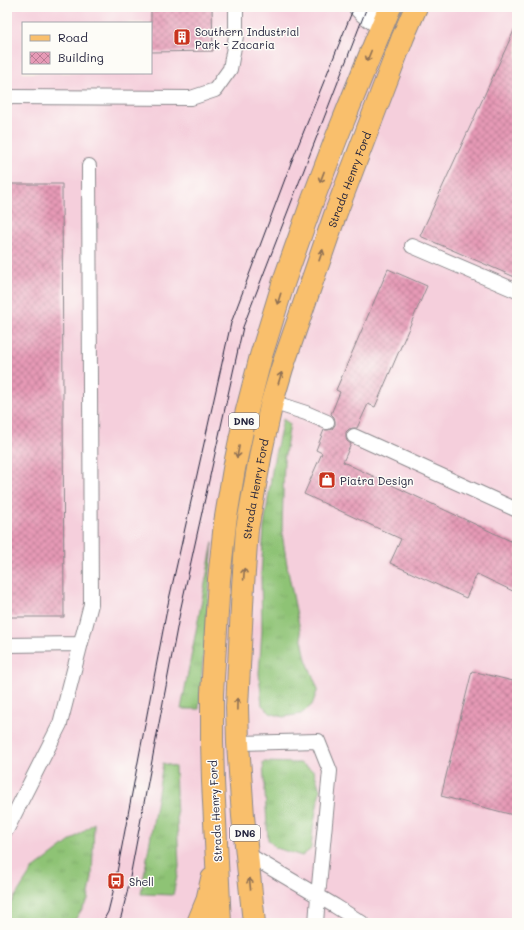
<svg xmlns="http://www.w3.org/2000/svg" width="524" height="930" viewBox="0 0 524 930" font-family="Mali,sans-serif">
<defs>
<pattern id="grass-tufts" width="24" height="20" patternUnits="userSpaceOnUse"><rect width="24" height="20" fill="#8ec375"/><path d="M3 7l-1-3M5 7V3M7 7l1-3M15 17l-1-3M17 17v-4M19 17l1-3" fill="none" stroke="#7aa766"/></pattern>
<pattern id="building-cross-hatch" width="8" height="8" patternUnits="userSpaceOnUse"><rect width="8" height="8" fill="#e69ab6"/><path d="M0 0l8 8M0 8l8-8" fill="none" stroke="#ba7d95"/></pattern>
</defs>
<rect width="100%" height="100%" fill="#fdfcf7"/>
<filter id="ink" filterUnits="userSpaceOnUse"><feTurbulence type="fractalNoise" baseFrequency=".025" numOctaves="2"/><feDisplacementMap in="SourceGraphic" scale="8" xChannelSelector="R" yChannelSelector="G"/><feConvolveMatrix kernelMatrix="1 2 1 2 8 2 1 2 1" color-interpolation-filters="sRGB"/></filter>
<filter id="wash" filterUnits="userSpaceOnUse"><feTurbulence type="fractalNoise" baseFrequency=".012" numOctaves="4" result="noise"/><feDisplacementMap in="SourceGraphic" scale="16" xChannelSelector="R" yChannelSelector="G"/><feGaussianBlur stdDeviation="0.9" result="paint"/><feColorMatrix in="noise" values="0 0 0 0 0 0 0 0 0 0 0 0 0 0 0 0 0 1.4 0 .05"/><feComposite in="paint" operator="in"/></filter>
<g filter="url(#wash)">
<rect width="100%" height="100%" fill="#f5efdd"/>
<path fill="#f5cfdc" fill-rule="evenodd" d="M 7,7 L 517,7 L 517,923 L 7,923 ZM 23,23 L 151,23 L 151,73 L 23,73 Z"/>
<path fill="url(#grass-tufts)" stroke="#587258" d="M 283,419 L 290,424 L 284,460 L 282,533 L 288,571 L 306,659 L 318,689 L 312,705 L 301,714 L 283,717 L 270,713 L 262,705 L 259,673 L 262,630 L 261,575 L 264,527 L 273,464 Z
M 213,542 L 199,709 L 181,709 Z
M 263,762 L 300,763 L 314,771 L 320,790 L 313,828 L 311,849 L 302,856 L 276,848 L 268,840 Z
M 163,763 L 175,767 L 179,867 L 173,895 L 141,894 Z
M 94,823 L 92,877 L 88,900 L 73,923 L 7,923 L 7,907 L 11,903 L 32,870 Z"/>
<g id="blocks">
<path fill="url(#building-cross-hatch)" d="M 151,7 L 212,7 L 213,51 L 151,52 Z
M 517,24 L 517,278 L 420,236 Z
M 7,184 L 62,184 L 64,617 L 7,617 Z
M 388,269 L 427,286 L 375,407 L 368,404 L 357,428 L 353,428 L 349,429 L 346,432 L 346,437 L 347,441 L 351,444 L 343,462 L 517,544 L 517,593 L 477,574 L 466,598 L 390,563 L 401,539 L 304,494 L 322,453 L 316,450 L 324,430 L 328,430 L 332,429 L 335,425 L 335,421 L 334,417 L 331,414 L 340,392 L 336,390 Z
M 472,671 L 517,682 L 517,816 L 441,796 Z"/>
</g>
</g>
<g filter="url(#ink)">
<use href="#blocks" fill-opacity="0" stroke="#8c888c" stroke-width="1"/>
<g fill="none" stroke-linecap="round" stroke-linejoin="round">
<g stroke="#8c888c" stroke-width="16">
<path id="service" d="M 7,97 L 191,98 L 215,90 L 230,69 L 236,36 L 236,7
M 412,246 L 517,291
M 272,402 L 306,413 L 327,422
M 354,436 L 517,510
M 7,645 L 80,644
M 238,743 L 318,741 L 330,771 L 318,896 L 316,923
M 7,829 L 60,724 L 91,604 L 89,166
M 247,854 L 335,906 L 362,923"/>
</g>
<g stroke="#8c888c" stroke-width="24">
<path id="minor" d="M 360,7 L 365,12 L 382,25"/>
</g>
<g stroke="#8c888c" stroke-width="24">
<g id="primary">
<path d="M 198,923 L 207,901 L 212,879"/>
<path d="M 220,923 L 213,781 L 212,740 L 212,694 L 219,580 L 225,523 L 234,469 L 243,426 L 261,356 L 284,281 L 312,202 L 336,139 L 363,72 L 390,7"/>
<path id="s1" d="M 254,923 L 243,816 L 238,743 L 237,707 L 243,586 L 247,529 L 262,447 L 272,402 L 282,368 L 335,215 L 403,37 L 416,7"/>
</g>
</g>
<use href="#service" stroke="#fff" stroke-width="14"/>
<use href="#minor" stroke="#fff" stroke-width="22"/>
<use href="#primary" stroke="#f9bf6c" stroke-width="22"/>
<path stroke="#22223b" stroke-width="1" d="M 102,923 L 108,912 L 114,888 L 168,604 L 231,323 L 291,163 L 354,7
M 117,923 L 121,917 L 127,893 L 181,607 L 243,327 L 367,7"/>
</g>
<defs><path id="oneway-shaft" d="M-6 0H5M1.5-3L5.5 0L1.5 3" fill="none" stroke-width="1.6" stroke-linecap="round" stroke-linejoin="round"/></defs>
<g stroke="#8e7054">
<use href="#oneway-shaft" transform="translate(369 56) rotate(112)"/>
<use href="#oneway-shaft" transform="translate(322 177) rotate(111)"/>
<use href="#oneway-shaft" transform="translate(321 255) rotate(-71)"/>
<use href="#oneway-shaft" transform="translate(279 299) rotate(107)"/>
<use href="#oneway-shaft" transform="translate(280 378) rotate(-73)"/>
<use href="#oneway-shaft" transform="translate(238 452) rotate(101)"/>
<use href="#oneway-shaft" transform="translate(244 574) rotate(-86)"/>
<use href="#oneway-shaft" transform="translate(237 704) rotate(-89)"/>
<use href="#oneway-shaft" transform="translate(250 884) rotate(-96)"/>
</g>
</g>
<defs>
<g id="building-square" transform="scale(0.9)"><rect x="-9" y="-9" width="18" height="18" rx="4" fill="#c8321e" stroke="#fdfcf7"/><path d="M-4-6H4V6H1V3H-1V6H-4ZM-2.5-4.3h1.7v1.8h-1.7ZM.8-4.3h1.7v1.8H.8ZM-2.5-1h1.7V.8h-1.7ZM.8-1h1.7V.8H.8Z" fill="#fff"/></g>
<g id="shop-square" transform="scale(0.9)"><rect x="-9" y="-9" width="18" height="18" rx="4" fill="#c8321e" stroke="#fdfcf7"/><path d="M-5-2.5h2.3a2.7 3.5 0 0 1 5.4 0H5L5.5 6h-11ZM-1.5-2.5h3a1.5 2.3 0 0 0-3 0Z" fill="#fff"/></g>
<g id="bus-square" transform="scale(0.9)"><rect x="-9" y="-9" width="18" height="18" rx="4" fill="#c8321e" stroke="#fdfcf7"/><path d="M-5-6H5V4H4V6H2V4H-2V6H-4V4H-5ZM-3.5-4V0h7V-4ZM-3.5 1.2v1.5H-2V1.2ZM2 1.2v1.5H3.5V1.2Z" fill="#fff"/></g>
</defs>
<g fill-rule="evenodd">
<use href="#building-square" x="182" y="37"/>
<use href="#shop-square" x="327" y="480"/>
<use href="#bus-square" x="116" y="881"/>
</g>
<g text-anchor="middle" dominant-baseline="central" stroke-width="3" stroke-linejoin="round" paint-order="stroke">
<g fill="#fdfcf7" stroke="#646373" stroke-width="1">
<rect x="229" y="413" width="30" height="16" rx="3"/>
<rect x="230" y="825" width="30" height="16" rx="3"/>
</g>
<g font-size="10" font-weight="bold" fill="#22223b">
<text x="244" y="421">DN6</text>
<text x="245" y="833">DN6</text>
</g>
<g font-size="11" fill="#22223b" stroke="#fdfcf7" text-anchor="start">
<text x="195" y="31">Southern Industrial<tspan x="195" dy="13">Park - Zacaria</tspan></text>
<text x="340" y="480">Piatra Design</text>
<text x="129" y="881">Shell</text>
</g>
<g font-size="11" fill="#22223b" stroke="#fdfcf7">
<text stroke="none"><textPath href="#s1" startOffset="760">Strada Henry Ford</textPath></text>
<text stroke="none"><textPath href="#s1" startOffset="436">Strada Henry Ford</textPath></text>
<text transform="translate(215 811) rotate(-93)">Strada Henry Ford</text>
</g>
</g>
<rect width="524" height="930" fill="none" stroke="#fdfcf7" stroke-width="24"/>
<rect x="22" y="22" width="130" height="52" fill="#fdfcf7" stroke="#a5a5ac"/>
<rect x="30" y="35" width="20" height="6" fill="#f9bf6c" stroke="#a5a5ac"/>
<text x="58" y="42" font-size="12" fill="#22223b">Road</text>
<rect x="30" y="52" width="20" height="12" fill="url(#building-cross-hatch)" stroke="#a5a5ac"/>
<text x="58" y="62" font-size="12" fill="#22223b">Building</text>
</svg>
